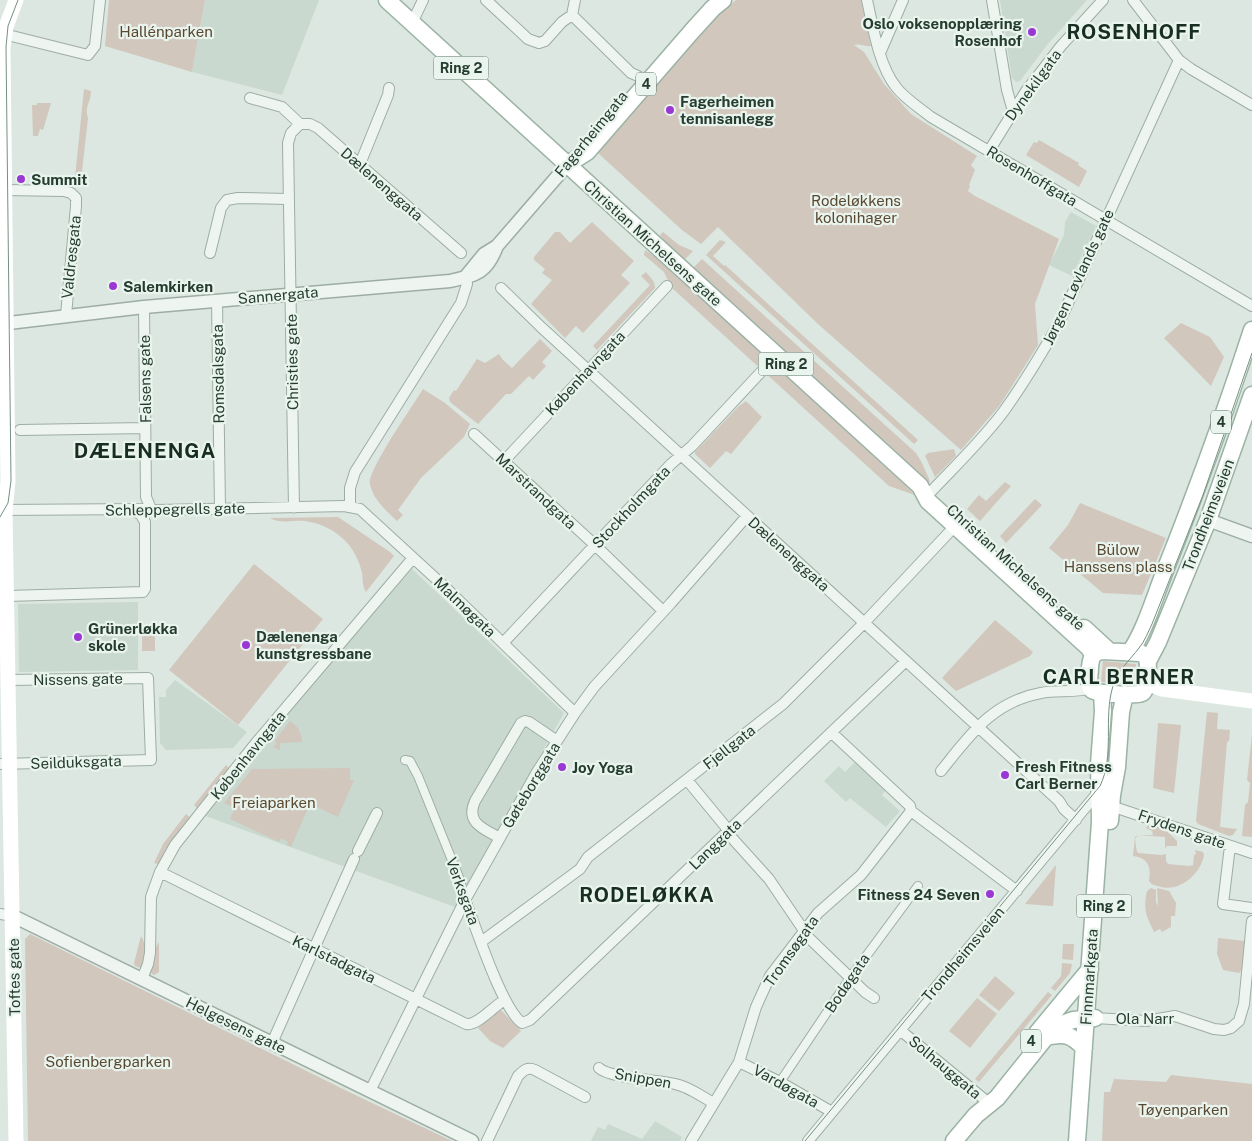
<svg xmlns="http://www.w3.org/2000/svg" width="1252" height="1141" viewBox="0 0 1252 1141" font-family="'Public Sans',sans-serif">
<rect width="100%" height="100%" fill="#dbe7e0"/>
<path fill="#c9d9cf" d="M 205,0 L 319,0 L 282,95 L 192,72 Z
M 1000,0 L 1087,0 L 1047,45 L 1020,81 L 1016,82 L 1012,78 Z
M 1071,212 L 1096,226 L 1072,276 L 1049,265 L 1064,235 L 1065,222 Z
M 412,569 L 564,713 L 455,907 L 200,814 Z
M 138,602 L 138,670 L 19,672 L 18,604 Z
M 175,680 L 247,732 L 233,748 L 166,750 L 160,743 L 159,697 L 166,697 L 166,690 Z
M 855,762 L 885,791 L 882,795 L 900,811 L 886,827 L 850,798 L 846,802 L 824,781 L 839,766 L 845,772 Z
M 655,1121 L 682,1137 L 680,1141 L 591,1141 L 598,1127 L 605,1130 L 608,1124 L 642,1139 Z"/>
<path fill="#d1c7bc" d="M 109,0 L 205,0 L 192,72 L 105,46 Z
M 736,0 L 861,0 L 871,46 C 865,47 860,43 854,45 L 864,52 L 884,84 L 911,114 L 977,156 L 971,165 L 975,170 L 969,185 L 970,186 L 968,191 L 975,196 L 1059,239 L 1035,304 L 1038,345 L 1000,405 L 961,450 L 818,324 L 718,227 L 701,244 L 682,230 L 598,153 L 714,18 Z
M 84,89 L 91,91 C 91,102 84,107 88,118 L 82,171 L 75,178 Z
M 37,103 L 51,103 L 43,130 L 40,129 L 38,136 L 33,136 L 32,105 L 37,105 Z
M 1039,140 L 1079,163 L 1078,165 L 1087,171 L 1079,187 L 1026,155 L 1034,142 L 1037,143 Z
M 592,222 L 634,261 L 621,275 L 630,283 L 583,333 L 576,326 L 565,338 L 531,304 L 552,280 L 542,273 L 545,269 L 534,260 L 534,257 L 555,232 L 560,232 L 570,243 Z
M 663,232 L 679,245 L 693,251 L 684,260 L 668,245 L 660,235 Z
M 720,240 L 726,242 L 713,256 L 724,266 L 725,265 L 918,440 L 914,444 L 706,255 Z
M 645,250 L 660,260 L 904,484 L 915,495 L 889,486 L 671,287 L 664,272 L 644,255 Z
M 702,259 L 916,453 L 921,461 L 930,481 L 928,483 L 693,268 Z
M 646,272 L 654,282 L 655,288 L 597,350 L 593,346 L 650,285 L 641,276 Z
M 1181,323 L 1210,337 L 1224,357 L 1211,386 L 1164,338 Z
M 540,339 L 552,351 L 542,362 L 546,366 L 533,380 L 529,376 L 511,394 L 506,394 L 478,424 L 450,402 L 449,398 L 454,390 L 456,391 L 477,359 L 485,363 L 499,354 L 503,360 L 512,368 Z
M 423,389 L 445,403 L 470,424 L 464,437 L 421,478 L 398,510 L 403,515 L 397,521 C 387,511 373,500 370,484 C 367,471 414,404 423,389 Z
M 746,401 L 762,417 L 731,454 L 726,451 L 710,468 L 695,454 L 695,452 L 739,406 Z
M 954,449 L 956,456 L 935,477 L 925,456 L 928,453 Z
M 1005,482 L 1011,486 L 980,521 L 967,509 L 979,495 L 986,501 Z
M 1035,499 L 1042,505 L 1006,543 L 1000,536 Z
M 1080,503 L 1166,538 L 1142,595 L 1103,593 L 1049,548 L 1068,525 Z
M 338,517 L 390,552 L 394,556 L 366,592 C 361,584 364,578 361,569 C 354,542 332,525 305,521 C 294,520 280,524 270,518 Z
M 254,564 L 323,619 L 238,725 L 169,670 Z
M 995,620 L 1033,652 L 1030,656 L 956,691 L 942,678 Z
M 142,625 L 155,625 L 155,651 L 142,651 Z
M 1103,661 L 1136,664 L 1134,685 L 1101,682 Z
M 1207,712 L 1218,713 L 1217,729 L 1230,730 L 1229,741 L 1227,742 L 1220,827 L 1237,829 L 1233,835 L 1229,836 L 1198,824 L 1196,821 Z
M 290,721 C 299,727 301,732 302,742 L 280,743 L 280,750 L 273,747 L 276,744 L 275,740 Z
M 1158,723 L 1181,725 L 1174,793 L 1153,788 Z
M 1252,735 L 1252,837 L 1242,836 L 1245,805 L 1248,802 L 1250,783 L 1247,780 Z
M 226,765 L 230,769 L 198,809 L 194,805 Z
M 350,768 L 350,780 L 354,780 L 338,817 L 310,804 L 291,847 L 287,845 L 288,842 L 281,838 L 279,842 L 230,819 L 235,808 L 224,803 L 252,769 Z
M 186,814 L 191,818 L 173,840 L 158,864 L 154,863 L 163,844 Z
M 1148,825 L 1167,831 L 1177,841 L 1177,846 L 1167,846 L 1165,848 L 1165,837 L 1138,835 L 1135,839 C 1136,843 1136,851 1138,853 L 1161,855 L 1166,854 L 1166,861 L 1168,864 L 1190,866 L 1193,865 L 1194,855 L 1196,854 L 1195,850 L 1203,852 L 1204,855 C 1201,874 1178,894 1158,886 C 1154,885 1152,885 1149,881 C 1151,867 1149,858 1133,856 L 1135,837 L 1138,835 L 1153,835 L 1152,831 L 1146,828 Z
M 1056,865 L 1053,906 L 1025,904 Z
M 1151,888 L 1156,890 L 1156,902 L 1158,906 L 1157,888 L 1169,891 L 1176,903 L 1175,916 L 1171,916 L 1171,927 L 1162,932 L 1160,929 L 1154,932 C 1146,915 1143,910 1147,891 Z
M 30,934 L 351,1093 L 452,1141 L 28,1141 L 25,939 Z
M 141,936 C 147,945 146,958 141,968 L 135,966 L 134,963 Z
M 1218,938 L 1245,941 L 1242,970 L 1239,973 L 1223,970 L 1217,954 Z
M 159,942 L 159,972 L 154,975 L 150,972 C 154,962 153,950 159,942 Z
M 1063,944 L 1074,944 L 1073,960 L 1062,959 Z
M 1062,963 L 1072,964 L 1070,973 L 1055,991 L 1051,988 L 1061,976 Z
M 995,976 L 1015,993 L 999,1011 L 979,995 Z
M 1048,992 L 1052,995 L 979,1082 L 975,1079 Z
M 977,998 L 997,1014 L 970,1048 L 949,1031 Z
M 500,1009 L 521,1031 L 503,1048 L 490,1041 L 478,1028 Z
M 1171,1075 L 1252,1084 L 1252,1141 L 1102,1141 L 1104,1092 L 1110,1092 L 1114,1079 L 1166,1082 Z"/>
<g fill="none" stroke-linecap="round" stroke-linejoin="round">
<g stroke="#9dada4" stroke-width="10">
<path id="pedestrian" d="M 405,760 L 410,761 L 418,776 L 460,880 L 465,900
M 780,1082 L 850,978 L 918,886"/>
</g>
<g stroke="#9dada4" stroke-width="12">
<path id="minor" d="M 486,0 L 528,39 L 539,43 L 545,41 L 562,22 L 572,15 L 631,73 L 638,76
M 867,0 C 873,27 879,66 896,87 C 905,99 920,108 931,117 L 1252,306
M 992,0 L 1007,90 L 1013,111
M 1133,0 L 1179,60 L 1191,69 L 1252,105
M 572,15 L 575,0
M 412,23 L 423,0
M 0,33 L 88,55 L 95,46 L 100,0
M 880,53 L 903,0
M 250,98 L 282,107 L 300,124
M 300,124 L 310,124 L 318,128 L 461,253
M 989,151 L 1026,91 L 1061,46 L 1103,0
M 360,164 L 388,95 L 389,88
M 5,190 L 64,191 L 71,193 L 76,198 L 76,206 L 66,315
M 210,253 L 221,208 L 227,200 L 238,198 L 289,199
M 501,288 L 541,327 L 1059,801 L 1064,809 L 1076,820
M 217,300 L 220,509
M 144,307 L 146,497 L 151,509
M 20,430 L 145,428
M 474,434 L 595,545 L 663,611
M 504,461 L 667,286
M 926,497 C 952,469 981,442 1004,411 C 1024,383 1042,353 1059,323 L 1179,60
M 350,507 L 350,488 L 355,472 L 461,303 L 467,284 L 466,276
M 294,508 L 288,143 L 291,133 L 300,124
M 1,510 L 143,509 L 157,510 L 344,506 L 360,509 L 446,588 L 575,713
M 7,596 L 143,592 L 145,589 L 145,522 L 141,515 L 132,509
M 503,643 L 671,464 L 692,446 L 761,372
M 832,733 L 910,806 L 911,811 L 1017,891
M 0,764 L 151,760 L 148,678 L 8,680
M 941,771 C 970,735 992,702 1041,693 C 1056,690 1078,693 1091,688
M 687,780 L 725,826 L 732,838 L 769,879 L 809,938 L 865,992 L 874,998
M 1111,806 L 1252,853
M 500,838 C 484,829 465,823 475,801 L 521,723 L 525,721 L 529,722 L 557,741
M 1230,846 L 1223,904 L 1252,908
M 358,851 L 377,813
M 160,872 L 466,1024 C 478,1026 493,1006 505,1000
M 465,900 C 476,927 502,1009 522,1023 L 530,1020 L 906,661
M 0,914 L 13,916
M 481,942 L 580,869 L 588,857 L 783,704 L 864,623 L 955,526
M 142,979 L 148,964 L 150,953 L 151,897 L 160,872 L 175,845 L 255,744 L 413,558
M 1095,1018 L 1146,1021 L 1175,1016 L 1214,1029 L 1224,1030 L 1231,1028 L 1239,1021 L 1244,1004 L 1252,921
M 900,1030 L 990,1104
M 272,1043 L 354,859
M 739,1062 L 780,1082 L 832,1112
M 599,1068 C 609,1078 659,1080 675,1084 C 688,1086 702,1097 714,1103
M 370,1091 L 465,900 L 537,772 L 575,713 L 594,687 L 671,603 L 747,516
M 487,1141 L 518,1076 C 524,1070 527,1067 535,1070 L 585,1097
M 691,1141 L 739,1062 L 756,1007 L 770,976 L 818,913 L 861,875 L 911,811
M 808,1141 L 1100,790"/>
</g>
<g stroke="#9dada4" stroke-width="15">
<path id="tertiary" d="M 466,276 L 484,254 L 497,246 L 568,164
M 0,324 L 144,307 L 450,281 C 477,275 487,273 497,246
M 1208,520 L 1252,536
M 13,916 L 472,1141"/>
</g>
<g stroke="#9ab3a4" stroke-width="19">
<path id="primary" d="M 387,0 L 920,486 L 928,501 L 1089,648 L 1093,655
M 568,164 L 587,152 L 693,30 L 713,8 L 723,0
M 1084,628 L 1109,651
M 1103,651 L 1140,653 L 1146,656 C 1149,662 1149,689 1142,693 C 1137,696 1096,694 1092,690 C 1087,684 1090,674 1090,667 C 1091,657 1093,652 1103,651 Z
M 1130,652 C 1145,631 1156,593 1166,568 C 1197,490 1226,410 1252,330
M 1148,661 L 1158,642 L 1208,520 L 1252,395
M 1110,821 L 1112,795 L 1117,767 L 1121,712 L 1125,694
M 1037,1033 L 1090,969
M 1046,1037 C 1065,1033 1071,1034 1084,1048
M 954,1141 L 976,1115 L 997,1098 L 1046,1037 L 1057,1026 L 1073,1020 L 1095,1018
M 1077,1141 L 1100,822 L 1099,764 L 1103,711 L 1102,693"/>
</g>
<use href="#pedestrian" stroke="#eef5f1" stroke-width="8"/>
<use href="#minor" stroke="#eef5f1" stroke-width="10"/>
<use href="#tertiary" stroke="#eef5f1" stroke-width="12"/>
<path stroke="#fff" stroke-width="15" d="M 1147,683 L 1162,689 L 1252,701
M 16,1141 L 5,511 L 8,481 L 3,47 L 6,27 L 16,0"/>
<use href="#primary" stroke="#fff" stroke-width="16"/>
<path stroke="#749180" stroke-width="1" d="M 0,517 L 8,503 L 11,481 L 6,47 L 8,26 L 18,0
M 805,1141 L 1100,786 C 1115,755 1103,718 1113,686 C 1117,671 1130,660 1139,648 C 1145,641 1148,632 1152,624 L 1203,495 L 1252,353"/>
</g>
<g fill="#9b37d5" stroke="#eaf4ee" stroke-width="2">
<circle cx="1032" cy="32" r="5"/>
<circle cx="670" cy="110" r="5"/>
<circle cx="21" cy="179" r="5"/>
<circle cx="113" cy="286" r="5"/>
<circle cx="78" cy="637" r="5"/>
<circle cx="246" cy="645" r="5"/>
<circle cx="562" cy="767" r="5"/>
<circle cx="1005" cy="775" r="5"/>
<circle cx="990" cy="894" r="5"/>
</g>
<g text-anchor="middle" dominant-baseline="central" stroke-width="4.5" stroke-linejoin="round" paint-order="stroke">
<g fill="#eaf4ee" stroke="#607468" stroke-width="1">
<rect x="433.5" y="56.5" width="55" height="23" rx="4"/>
<rect x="636" y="72.5" width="20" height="23" rx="4"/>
<rect x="758.5" y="352.5" width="55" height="23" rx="4"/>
<rect x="1211" y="410.5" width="20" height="23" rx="4"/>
<rect x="1076.5" y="894.5" width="55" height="23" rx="4"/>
<rect x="1021" y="1029.5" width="20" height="23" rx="4"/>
</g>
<g font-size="14" font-weight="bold" fill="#253d2f">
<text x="461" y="68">Ring 2</text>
<text x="646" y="84">4</text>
<text x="786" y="364">Ring 2</text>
<text x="1221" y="422">4</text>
<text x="1104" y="906">Ring 2</text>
<text x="1031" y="1041">4</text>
</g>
<g font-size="15" font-weight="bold" fill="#253d2f" stroke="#eaf4ee" text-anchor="start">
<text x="1022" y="23" text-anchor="end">Oslo voksenopplæring<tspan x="1022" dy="17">Rosenhof</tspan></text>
<text x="680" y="101">Fagerheimen<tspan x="680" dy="17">tennisanlegg</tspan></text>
<text x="31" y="179">Summit</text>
<text x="123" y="286">Salemkirken</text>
<text x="88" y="628">Grünerløkka<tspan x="88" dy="17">skole</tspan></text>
<text x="256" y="636">Dælenenga<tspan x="256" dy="17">kunstgressbane</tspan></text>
<text x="1015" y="766">Fresh Fitness<tspan x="1015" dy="17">Carl Berner</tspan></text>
<text x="572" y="767">Joy Yoga</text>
<text x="980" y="894" text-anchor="end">Fitness 24 Seven</text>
</g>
<g font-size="15" fill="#5a4931" stroke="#eaf4ee">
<text x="166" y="31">Hallénparken</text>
<text x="856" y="200">Rodeløkkens<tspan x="856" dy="17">kolonihager</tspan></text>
<text x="1118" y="549">Bülow<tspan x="1118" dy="17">Hanssens plass</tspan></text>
<text x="274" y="802">Freiaparken</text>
<text x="108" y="1061">Sofienbergparken</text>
<text x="1183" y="1109">Tøyenparken</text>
</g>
<g font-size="15" fill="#253d2f" stroke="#eaf4ee">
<text transform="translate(1033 85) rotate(-54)">Dynekilgata</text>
<text transform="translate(591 134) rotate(-51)">Fagerheimgata</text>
<text transform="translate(1032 176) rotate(31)">Rosenhoffgata</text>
<text transform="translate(382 184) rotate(41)">Dælenenggata</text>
<text transform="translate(653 243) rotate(42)">Christian Michelsens gate</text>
<text transform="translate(71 257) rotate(-84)">Valdresgata</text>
<text transform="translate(1078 277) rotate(-65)">Jørgen Løvlands gate</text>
<text transform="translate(278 295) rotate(-5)">Sannergata</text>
<text transform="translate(292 362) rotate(-91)">Christies gate</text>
<text transform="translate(585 373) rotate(-47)">Københavngata</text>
<text transform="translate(218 374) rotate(-91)">Romsdalsgata</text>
<text transform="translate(145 379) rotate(-91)">Falsens gate</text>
<text transform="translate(536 491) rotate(43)">Marstrandgata</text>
<text transform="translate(631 507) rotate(-47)">Stockholmgata</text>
<text transform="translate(175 509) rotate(-1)">Schleppegrells gate</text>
<text transform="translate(1208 515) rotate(-69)">Trondheimsveien</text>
<text transform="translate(789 554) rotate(42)">Dælenenggata</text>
<text transform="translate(1016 567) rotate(42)">Christian Michelsens gate</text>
<text transform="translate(465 607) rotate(44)">Malmøgata</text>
<text transform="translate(78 679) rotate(-1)">Nissens gate</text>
<text transform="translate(729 747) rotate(-38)">Fjellgata</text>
<text transform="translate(248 755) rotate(-51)">Københavngata</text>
<text transform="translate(76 762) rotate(-2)">Seilduksgata</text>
<text transform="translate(531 785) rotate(-59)">Gøteborggata</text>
<text transform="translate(1182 829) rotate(19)">Frydens gate</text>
<text transform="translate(715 844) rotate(-44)">Langgata</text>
<text transform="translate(463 891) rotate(70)">Verksgata</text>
<text transform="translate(791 951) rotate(-55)">Tromsøgata</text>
<text transform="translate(963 954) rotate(-50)">Trondheimsveien</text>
<text transform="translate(334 959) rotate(26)">Karlstadgata</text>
<text transform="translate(14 977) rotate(-91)">Toftes gate</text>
<text transform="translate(1089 977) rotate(-86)">Finnmarkgata</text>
<text transform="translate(847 983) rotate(-56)">Bodøgata</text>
<text x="1145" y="1018">Ola Narr</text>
<text transform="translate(236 1025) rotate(26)">Helgesens gate</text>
<text transform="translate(945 1067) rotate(40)">Solhauggata</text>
<text transform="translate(643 1078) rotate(10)">Snippen</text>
<text transform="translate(786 1086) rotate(29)">Vardøgata</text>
</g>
<g font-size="20" font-weight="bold" letter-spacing="1" fill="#172e21" stroke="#eaf4ee">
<text x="1134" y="32">ROSENHOFF</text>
<text x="145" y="451">DÆLENENGA</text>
<text x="1119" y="677">CARL BERNER</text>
<text x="647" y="895">RODELØKKA</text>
</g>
</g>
</svg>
